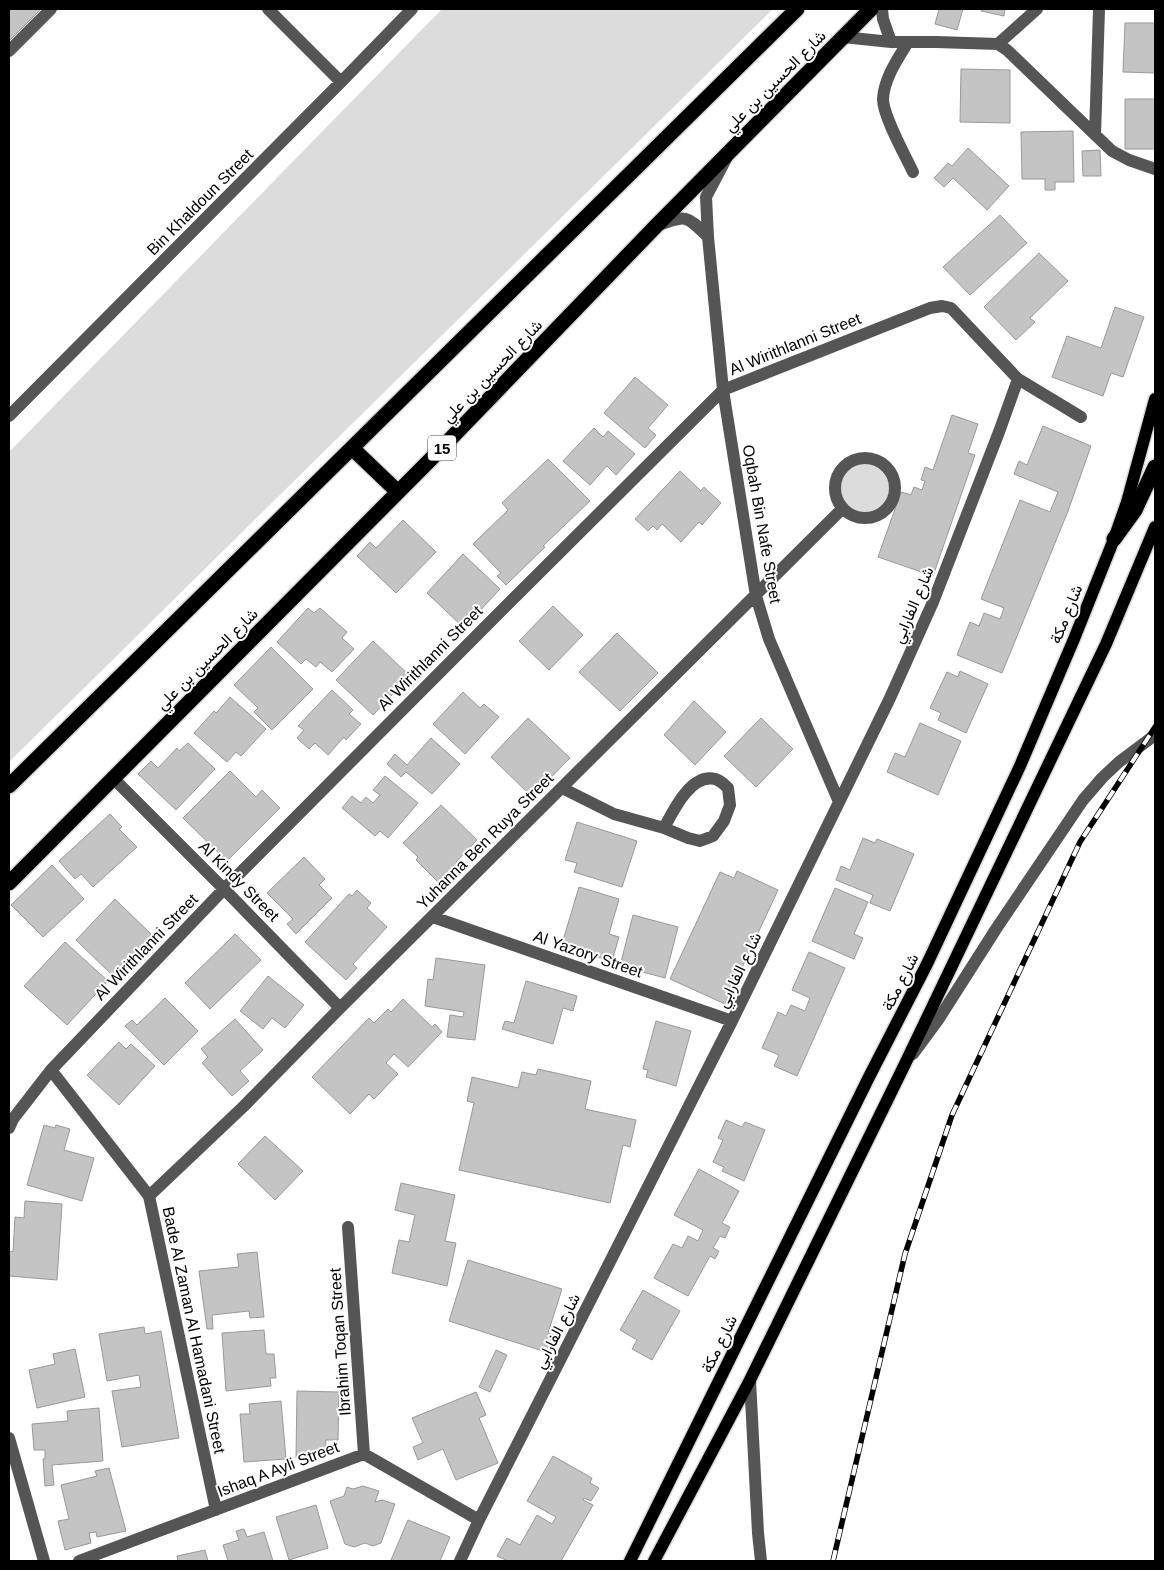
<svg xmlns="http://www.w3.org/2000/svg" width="1164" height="1570" viewBox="0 0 1164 1570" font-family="Helvetica,Vazirmatn,sans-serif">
<rect width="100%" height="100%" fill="#fff"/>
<path fill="#dcdcdc" d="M 442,9 L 773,9 L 9,762 L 9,452 Z
M839 488a26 26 0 1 1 52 0a26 26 0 1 1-52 0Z"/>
<path fill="#c4c4c4" stroke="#999" d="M 9,9 L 41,9 L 9,41 Z
M 939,9 L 963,9 L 957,30 L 935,24 Z
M 982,9 L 1005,9 L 1004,16 L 981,11 Z
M 1125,23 L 1155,23 L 1155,73 L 1123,72 Z
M 961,69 L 1010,70 L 1010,123 L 960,122 Z
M 1125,99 L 1155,99 L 1155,149 L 1125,149 Z
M 1073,131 L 1074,182 L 1055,182 L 1055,190 L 1045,190 L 1045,179 L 1022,179 L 1021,132 Z
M 968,148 L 1009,186 L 987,210 L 953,178 L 944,187 L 934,178 L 948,163 L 952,166 Z
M 1100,150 L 1101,176 L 1083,176 L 1082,151 Z
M 1000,215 L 1027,243 L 970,295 L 943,267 Z
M 1039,253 L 1068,281 L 1030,318 L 1035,322 L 1016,340 L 984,307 Z
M 1115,307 L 1144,317 L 1123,377 L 1111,373 L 1103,396 L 1052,377 L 1067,336 L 1101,348 Z
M 635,377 L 668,405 L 648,428 L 656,435 L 645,448 L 604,413 Z
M 952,415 L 978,424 L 968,453 L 975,455 L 933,576 L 878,557 L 901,492 L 911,495 L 914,487 L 922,490 L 925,481 L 921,480 L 925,467 L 933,470 Z
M 1043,426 L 1091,446 L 1068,511 L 1002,673 L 957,655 L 970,622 L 979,626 L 984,613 L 1000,619 L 1004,608 L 981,599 L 1020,500 L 1050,512 L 1058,492 L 1014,474 L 1019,461 L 1027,465 Z
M 594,428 L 603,437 L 608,431 L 635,454 L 616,475 L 607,466 L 590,485 L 563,461 Z
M 548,459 L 590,501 L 543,546 L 545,547 L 506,585 L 497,576 L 501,573 L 473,544 L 508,510 L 502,503 Z
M 680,471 L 701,491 L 704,487 L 721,503 L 702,525 L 699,522 L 681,542 L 662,524 L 657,530 L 653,526 L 648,531 L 635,519 Z
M 403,520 L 436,552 L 396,593 L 357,556 L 370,542 L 376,548 Z
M 463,554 L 500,589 L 464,628 L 427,593 Z
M 553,606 L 583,635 L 549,670 L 519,641 Z
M 308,608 L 314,613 L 320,608 L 347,632 L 342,638 L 354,649 L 332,672 L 320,662 L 316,667 L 306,659 L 301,664 L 277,642 Z
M 617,633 L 658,673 L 620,711 L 579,672 Z
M 373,641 L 410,676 L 373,715 L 336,680 Z
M 271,647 L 313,689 L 272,730 L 254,712 L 258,708 L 234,685 Z
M 960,671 L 988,684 L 966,733 L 938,720 L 941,713 L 930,708 L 947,672 L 958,677 Z
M 332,690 L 353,710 L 349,714 L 361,724 L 346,740 L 344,737 L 328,755 L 315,743 L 309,749 L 297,738 L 304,730 L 298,726 Z
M 463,692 L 480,708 L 484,704 L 499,717 L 465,754 L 433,724 Z
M 230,697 L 266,729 L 241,756 L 236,752 L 227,762 L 194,733 L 214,711 L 216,713 Z
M 694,701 L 726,732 L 695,765 L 664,735 Z
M 528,718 L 570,758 L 532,797 L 491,757 Z
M 761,718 L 793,749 L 756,787 L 724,756 Z
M 920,723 L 961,741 L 938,795 L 887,772 L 895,753 L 905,757 Z
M 431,738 L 460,764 L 432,794 L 406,772 L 401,777 L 387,764 L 395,754 L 407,765 Z
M 188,743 L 215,769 L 176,810 L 138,774 L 151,761 L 158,768 L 177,748 L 179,751 Z
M 230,771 L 256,797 L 262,790 L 280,808 L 227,861 L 183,818 Z
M 385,776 L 418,803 L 388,838 L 380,831 L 375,836 L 342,808 L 352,796 L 361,803 L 366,797 L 373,803 L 380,795 L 373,790 Z
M 441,805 L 477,840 L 456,862 L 460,865 L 441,885 L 416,860 L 418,857 L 403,843 Z
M 110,814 L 122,827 L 119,829 L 137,847 L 93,887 L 81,874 L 75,879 L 59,861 Z
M 577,822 L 637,841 L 622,887 L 574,872 L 577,863 L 565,860 Z
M 863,838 L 875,843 L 877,839 L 914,854 L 890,911 L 870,903 L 873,895 L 836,880 L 841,866 L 850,870 Z
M 304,857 L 325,879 L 319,885 L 332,898 L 296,934 L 287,924 L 293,919 L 267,893 Z
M 52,865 L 84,899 L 43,937 L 11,905 Z
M 737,871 L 778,890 L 725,1004 L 670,979 L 720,872 L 734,878 Z
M 579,887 L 619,899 L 609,934 L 619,937 L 612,961 L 561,947 Z
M 835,888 L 868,902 L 854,934 L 863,938 L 854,959 L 812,941 Z
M 357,890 L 371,903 L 367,908 L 387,927 L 353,964 L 357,968 L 346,980 L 305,942 L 349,894 L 352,896 Z
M 115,899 L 154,937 L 114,977 L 76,940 Z
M 633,915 L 678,927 L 665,978 L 620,966 Z
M 235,934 L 261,960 L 210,1009 L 185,983 Z
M 65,942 L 108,981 L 67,1025 L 24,986 Z
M 809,952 L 845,968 L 797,1076 L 774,1066 L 779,1055 L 762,1048 L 778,1012 L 786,1016 L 791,1005 L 805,1011 L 810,998 L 792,990 Z
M 436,958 L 485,965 L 475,1040 L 447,1037 L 450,1015 L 463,1017 L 464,1012 L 425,1006 L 428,979 L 433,980 Z
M 268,976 L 304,1005 L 285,1028 L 272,1018 L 263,1029 L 240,1011 Z
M 526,981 L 577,996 L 573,1011 L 563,1008 L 553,1044 L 502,1029 L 505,1021 L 514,1023 Z
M 165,998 L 198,1031 L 164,1065 L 125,1026 L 132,1020 L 137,1025 Z
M 403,999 L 432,1027 L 435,1024 L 442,1032 L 408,1067 L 394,1054 L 386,1063 L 398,1074 L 374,1099 L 369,1094 L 350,1114 L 312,1077 L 369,1018 L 374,1023 L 388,1009 L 391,1012 Z
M 235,1019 L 263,1050 L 240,1071 L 249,1081 L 232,1096 L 202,1063 L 208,1057 L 201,1049 Z
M 656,1021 L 691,1031 L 676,1086 L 646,1077 L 648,1070 L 643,1069 Z
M 119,1042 L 126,1049 L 131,1044 L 155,1066 L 119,1105 L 87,1075 Z
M 538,1069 L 591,1081 L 585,1109 L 636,1120 L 630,1147 L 623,1145 L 610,1203 L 459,1170 L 474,1103 L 467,1101 L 472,1077 L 518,1088 L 522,1072 L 536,1075 Z
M 726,1120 L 742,1127 L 745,1122 L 765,1130 L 744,1181 L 722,1171 L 724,1167 L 713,1162 L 723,1140 L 718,1138 Z
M 44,1125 L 55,1128 L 56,1125 L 70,1129 L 64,1150 L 94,1158 L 82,1201 L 27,1185 Z
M 265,1136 L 303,1171 L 275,1200 L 238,1164 Z
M 699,1169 L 739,1191 L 722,1223 L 730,1227 L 725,1238 L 720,1236 L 713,1248 L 719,1251 L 715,1259 L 710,1256 L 688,1296 L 654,1278 L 673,1244 L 682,1248 L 688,1236 L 698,1241 L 703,1230 L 674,1215 Z
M 401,1183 L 455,1195 L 445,1241 L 456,1243 L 447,1286 L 392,1273 L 399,1240 L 409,1242 L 415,1215 L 395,1210 Z
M 25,1201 L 62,1204 L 57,1280 L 9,1276 L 9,1251 L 13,1252 L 15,1217 L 24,1218 Z
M 257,1252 L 264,1317 L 250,1318 L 249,1311 L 212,1315 L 213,1329 L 207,1329 L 199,1271 L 239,1267 L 237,1254 Z
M 468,1260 L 562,1289 L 548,1333 L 558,1336 L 552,1354 L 449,1321 Z
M 643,1290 L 680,1311 L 652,1360 L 632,1349 L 637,1340 L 620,1330 Z
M 144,1327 L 145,1334 L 161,1331 L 179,1438 L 122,1447 L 112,1391 L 141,1387 L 139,1375 L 107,1381 L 99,1334 Z
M 264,1330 L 266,1354 L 274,1354 L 276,1378 L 270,1378 L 271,1386 L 226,1391 L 222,1333 Z
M 75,1349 L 85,1397 L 37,1408 L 29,1370 L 55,1364 L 53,1354 Z
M 496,1350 L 507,1355 L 490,1392 L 479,1387 Z
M 297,1391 L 339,1392 L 338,1440 L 326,1440 L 325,1458 L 296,1458 Z
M 476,1392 L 486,1415 L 479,1418 L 498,1463 L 456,1480 L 443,1449 L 418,1460 L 413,1447 L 423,1443 L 412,1418 Z
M 281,1401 L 286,1459 L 244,1462 L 240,1414 L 250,1414 L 249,1404 Z
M 99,1408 L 103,1461 L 52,1465 L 54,1485 L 45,1486 L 43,1459 L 45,1458 L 45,1450 L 34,1450 L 32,1424 L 68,1421 L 67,1411 Z
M 553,1456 L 592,1478 L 590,1483 L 599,1488 L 591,1501 L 584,1498 L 583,1500 L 593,1505 L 561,1561 L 508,1561 L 497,1556 L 507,1538 L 520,1545 L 537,1515 L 552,1524 L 556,1517 L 527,1501 Z
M 109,1468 L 126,1531 L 97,1537 L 96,1532 L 89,1533 L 91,1543 L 65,1550 L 58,1521 L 69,1519 L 61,1485 L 97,1476 L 95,1471 Z
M 363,1486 L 379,1491 L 375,1502 L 382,1500 L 395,1504 L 381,1543 L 373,1546 L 365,1543 L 354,1547 L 345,1544 L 330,1501 L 344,1496 L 347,1487 L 353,1489 Z
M 316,1505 L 328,1548 L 289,1560 L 276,1517 Z
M 408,1520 L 450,1537 L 440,1561 L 396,1561 L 391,1560 Z
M 244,1529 L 247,1537 L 264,1532 L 273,1561 L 228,1561 L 223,1545 L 239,1540 L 236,1531 Z
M 205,1550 L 208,1561 L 178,1561 L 177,1556 Z"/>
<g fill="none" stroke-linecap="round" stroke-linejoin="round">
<g stroke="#dbdbdb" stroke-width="15">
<path id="major" d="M 630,1561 L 869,1077 L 927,964 L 1020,766 L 1074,639 L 1114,539 L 1127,502 L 1155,399
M 654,1561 L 750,1380 L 904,1066 L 1106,644 L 1155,527"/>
</g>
<g stroke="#dbdbdb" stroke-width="18">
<path id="highway" d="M 352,448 L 398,492
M 1114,539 L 1135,510 L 1155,467
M 9,786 L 797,9
M 9,883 L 432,458 L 657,225 L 871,9"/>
</g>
<path stroke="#555" stroke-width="12" d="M 268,9 L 341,82
M 882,9 L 883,19 L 891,42
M 843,37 L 891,42 L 936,42 L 998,44 L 1007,50 L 1112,151 L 1129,160 L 1155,169
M 908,42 C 898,59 884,78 883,99 C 883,116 905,155 913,172
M 998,44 L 1037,9
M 9,51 L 51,9
M 1095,135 L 1099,9
M 726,159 L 706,197 L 708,237 L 723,390 L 756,596 L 769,639 L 839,802
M 659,225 C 687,214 687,216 708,237
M 9,416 L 341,82 L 412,9
M835 488a30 30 0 1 1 60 0a30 30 0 1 1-60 0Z
M 113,778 L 224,889 L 340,1008
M 562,788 L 614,814 L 664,828 L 688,838 L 700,841 L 713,836 L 724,821 L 730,805 L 728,788 C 724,784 720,780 715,779 C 691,773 673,811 664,828
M 433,917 L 732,1021
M 913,1054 L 938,1020 L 996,929 L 1083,800 L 1102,778 L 1119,762 L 1155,735
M 51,1070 L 149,1196 L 216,1510
M 9,1128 L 13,1119 L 51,1070 L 224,889 L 506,606 L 723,390 L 930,308 L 942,306 L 951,308 L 1018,379 L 1081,417
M 149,1196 L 244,1106 L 340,1008 L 843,508
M 348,1227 L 364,1454
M 750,1380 L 758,1533 L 761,1561
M 9,1438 L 44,1561
M 79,1561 L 364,1454 L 479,1520
M 460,1561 L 479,1520 L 732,1021 L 890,698 L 933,602 L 999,432 L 1018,379"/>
<use href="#major" stroke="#000" stroke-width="12"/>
<use href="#highway" stroke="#000" stroke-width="15"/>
<g stroke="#000" stroke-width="5.5">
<path id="rail" d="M 833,1561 L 905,1254 L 952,1115 L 1080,842 L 1155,727"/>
</g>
<use href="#rail" stroke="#fff" stroke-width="4" stroke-dasharray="11" stroke-linecap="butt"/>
</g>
<g text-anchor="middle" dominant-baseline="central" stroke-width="4" stroke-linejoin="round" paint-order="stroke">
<rect fill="#fff" stroke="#4c4c4c" stroke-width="1" x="428" y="435.5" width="28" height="25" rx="4"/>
<g font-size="15" font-weight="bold" fill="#000">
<text x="442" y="448">15</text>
</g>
<g font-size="16" fill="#000" stroke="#fff">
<text transform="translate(775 81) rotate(-45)">شارع الحسين بن علي</text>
<text transform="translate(200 202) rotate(-45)">Bin Khaldoun Street</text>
<text transform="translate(795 344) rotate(-22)">Al Wirithlanni Street</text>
<text transform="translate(492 371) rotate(-46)">شارع الحسين بن علي</text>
<text transform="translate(762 524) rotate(80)">Oqbah Bin Nafe Street</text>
<text transform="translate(913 605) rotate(-67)">شارع الفارابي</text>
<text transform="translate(1066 614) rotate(-68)">شارع مكة</text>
<text transform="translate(430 658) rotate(-45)">Al Wirithlanni Street</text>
<text transform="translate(207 659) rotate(-45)">شارع الحسين بن علي</text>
<text transform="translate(485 841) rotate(-45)">Yuhanna Ben Ruya Street</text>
<text transform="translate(239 881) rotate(45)">Al Kindy Street</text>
<text transform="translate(146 947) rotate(-46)">Al Wirithlanni Street</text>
<text transform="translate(588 954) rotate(19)">Al Yazory Street</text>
<text transform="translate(739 970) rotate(-64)">شارع الفارابي</text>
<text transform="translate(900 982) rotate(-63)">شارع مكة</text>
<text transform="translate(194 1330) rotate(78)">Bade Al Zaman Al Hamadani Street</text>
<text transform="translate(557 1331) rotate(-63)">شارع الفارابي</text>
<text transform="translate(340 1342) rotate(-94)">Ibrahim Toqan Street</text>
<text transform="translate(719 1344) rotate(-64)">شارع مكة</text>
<text transform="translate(278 1469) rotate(-21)">Ishaq A Ayli Street</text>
</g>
</g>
<rect width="1164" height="1570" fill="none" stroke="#000000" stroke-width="20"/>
</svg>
